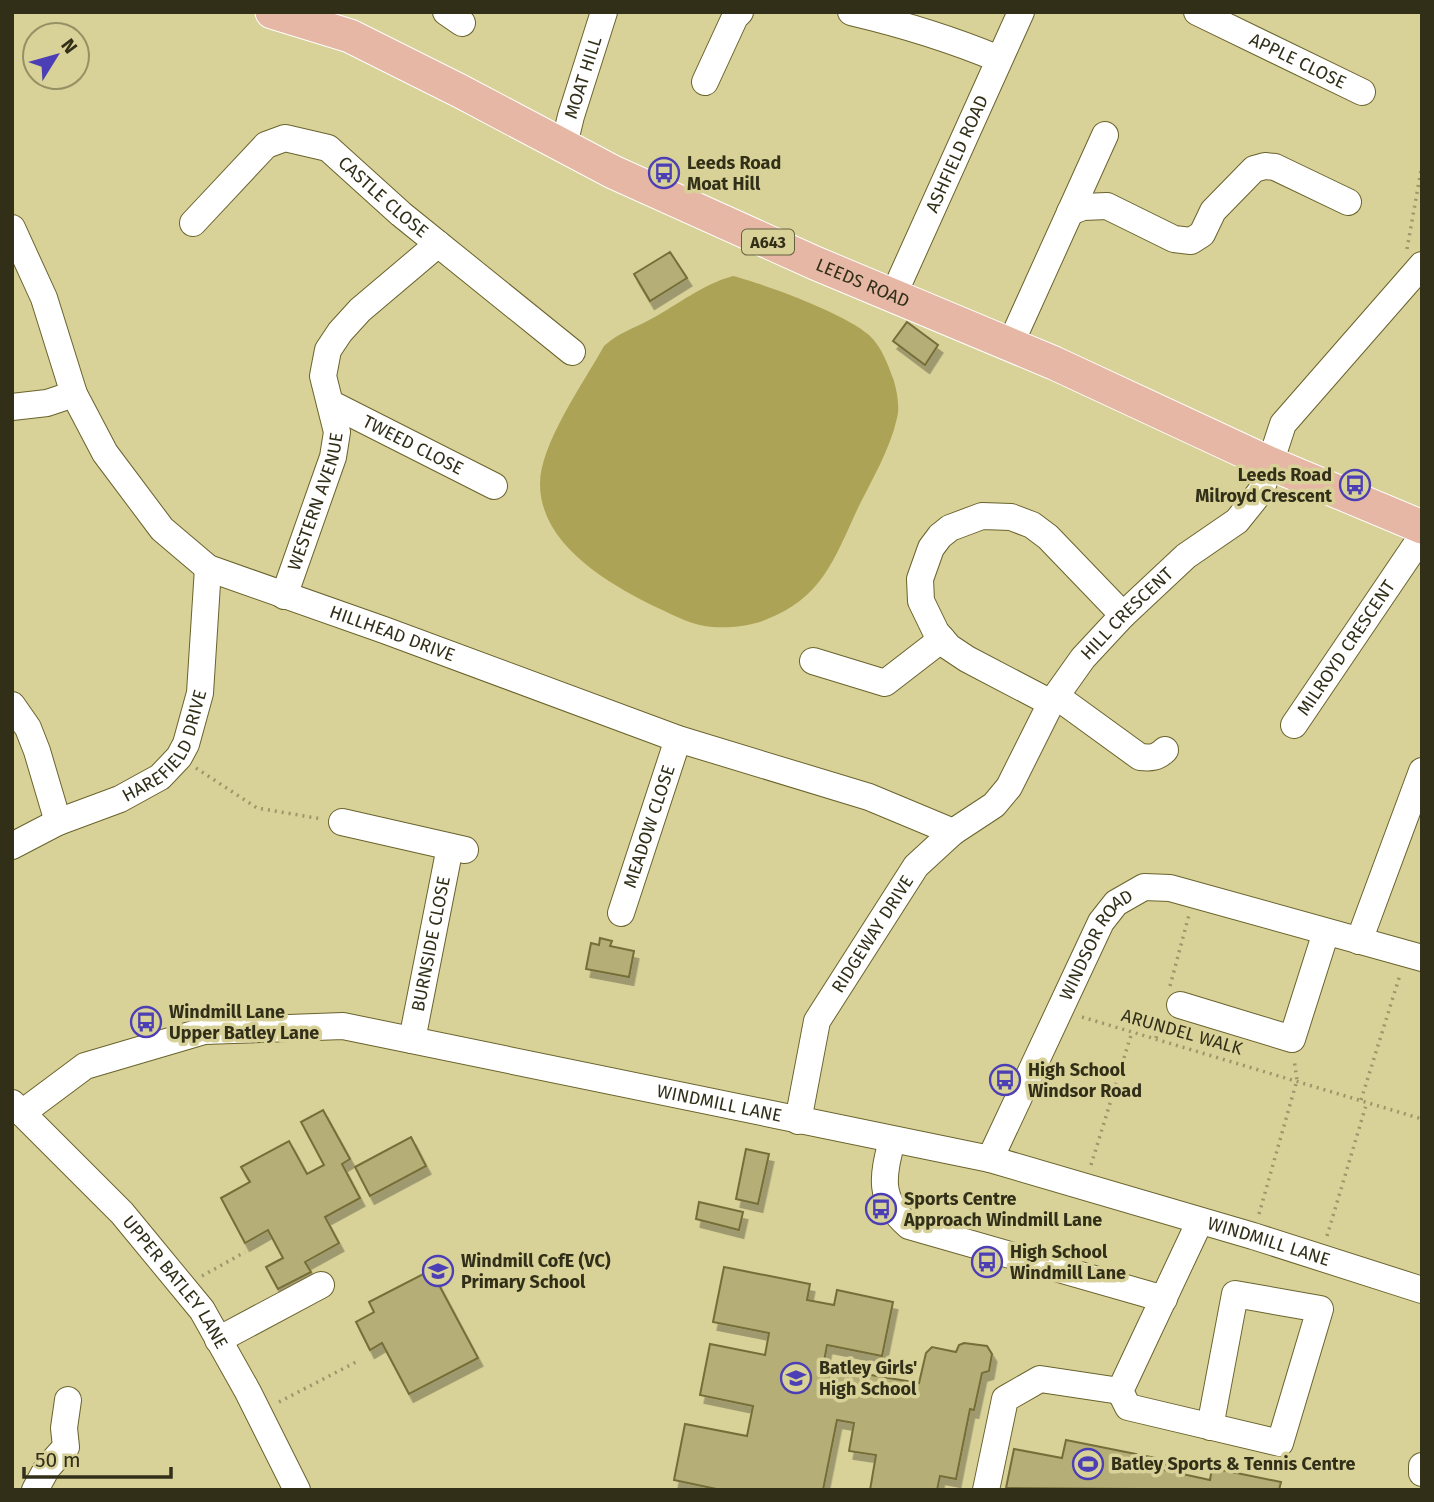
<svg xmlns="http://www.w3.org/2000/svg" width="1434" height="1502" viewBox="0 0 1434 1502" font-family="'Fira Sans',sans-serif">
<defs>
<filter id="shadow"><feDropShadow dx="4.5" dy="8" stdDeviation="0" flood-color="#0004"/></filter>
</defs>
<rect width="100%" height="100%" fill="#d8d198"/>
<path fill="#ada356" d="M 733,276 C 767,285 844,313 869,335 C 882,347 888,365 894,381 C 897,392 900,407 897,418 C 890,450 871,481 857,510 C 834,560 821,599 765,620 C 750,626 729,628 713,627 C 694,626 675,616 658,608 C 610,585 540,545 540,484 C 540,444 584,382 604,346 C 618,333 635,328 651,319 C 679,304 703,284 733,276 Z"/>
<path fill="#b5ae76" stroke="#766e39" stroke-width="2" filter="url(#shadow)" d="M 670,252 L 687,278 L 650,301 L 634,274 Z
M 907,322 L 938,345 L 925,365 L 893,341 Z
M 600,938 L 612,941 L 610,946 L 634,951 L 629,977 L 586,969 L 591,943 L 599,945 Z
M 323,1110 L 350,1159 L 342,1164 L 360,1198 L 325,1217 L 339,1243 L 305,1262 L 311,1272 L 278,1289 L 266,1267 L 283,1258 L 268,1230 L 245,1243 L 221,1198 L 250,1182 L 241,1167 L 289,1141 L 307,1174 L 324,1165 L 301,1122 Z
M 411,1137 L 426,1166 L 370,1196 L 355,1167 Z
M 746,1149 L 769,1154 L 758,1204 L 736,1199 Z
M 699,1202 L 743,1212 L 739,1230 L 696,1219 Z
M 724,1267 L 810,1284 L 807,1300 L 834,1305 L 837,1290 L 893,1302 L 882,1356 L 827,1345 L 823,1367 L 919,1383 L 926,1353 L 932,1347 L 956,1352 L 959,1345 L 964,1343 L 987,1346 L 992,1354 L 989,1371 L 982,1373 L 974,1410 L 970,1409 L 956,1479 L 940,1476 L 937,1490 L 870,1490 L 876,1455 L 849,1451 L 854,1423 L 837,1420 L 823,1490 L 721,1490 L 674,1480 L 685,1424 L 747,1436 L 753,1406 L 700,1395 L 710,1344 L 765,1355 L 769,1333 L 713,1322 Z
M 431,1270 L 478,1358 L 409,1394 L 382,1343 L 370,1350 L 356,1322 L 374,1312 L 369,1302 Z
M 1066,1440 L 1166,1460 L 1164,1470 L 1210,1480 L 1212,1468 L 1281,1482 L 1279,1490 L 1006,1488 L 1014,1449 L 1062,1458 Z"/>
<g fill="none" stroke-linecap="round" stroke-linejoin="round">
<g stroke="#6a632d" stroke-width="28">
<g id="minor">
<path d="M 446,12 L 462,23"/>
<path d="M 851,12 C 902,24 951,39 999,59"/>
<path id="s1" d="M 1197,12 L 1362,92"/>
<path d="M 705,82 L 735,17 L 740,12"/>
<path id="s2" d="M 564,145 L 571,116 L 604,12"/>
<path d="M 1070,212 L 1083,207 L 1107,206 L 1174,239 L 1191,241 L 1202,234 L 1213,211 L 1254,169 L 1265,166 L 1275,167 L 1348,202"/>
<path id="s3" d="M 193,223 L 266,145 L 285,138 L 328,148 L 401,214 L 572,352"/>
<path id="s4" d="M 12,228 L 44,298 L 74,394 L 105,453 L 162,529 L 208,568 L 384,630 L 678,739 L 869,797 L 953,832"/>
<path id="s5" d="M 893,296 L 1021,12"/>
<path d="M 1010,345 L 1105,135"/>
<path id="s6" d="M 330,403 L 494,486"/>
<path d="M 12,407 L 47,403 L 74,394"/>
<path id="s7" d="M 284,596 L 333,457 L 337,432 L 323,376 L 328,350 L 340,332 L 360,310 L 438,244"/>
<path d="M 813,661 L 885,683 L 942,639"/>
<path d="M 1056,696 L 1140,757 C 1151,758 1157,758 1165,750"/>
<path d="M 1051,703 L 967,659 L 949,647 L 936,632 L 921,601 L 920,579 L 931,548 L 940,536 L 950,528 L 982,516 L 1011,517 L 1032,525 L 1048,537 L 1123,615"/>
<path d="M 12,705 L 28,728 L 37,751 L 58,822"/>
<path id="s8" d="M 1294,725 L 1422,536"/>
<path d="M 342,822 L 465,850"/>
<path id="s9" d="M 12,846 L 58,822 L 120,799 L 160,777 L 179,757 L 186,744 L 200,693 L 208,568"/>
<path id="s10" d="M 621,913 L 678,739"/>
<path d="M 1359,941 L 1422,771"/>
<path d="M 1180,1005 L 1292,1039 L 1326,932"/>
<path id="s11" d="M 412,1040 L 450,847"/>
<path id="s12" d="M 12,1103 L 122,1213 L 202,1310 L 248,1392 L 297,1490"/>
<path id="s13" d="M 22,1113 L 85,1066 L 204,1031 L 343,1026 L 990,1159 L 1253,1236 L 1422,1290"/>
<path id="s14" d="M 798,1121 L 817,1021 L 916,866 L 953,832 L 994,805 L 1009,787 L 1051,703 L 1083,658 L 1123,615 L 1186,556 L 1237,521 L 1261,491 L 1283,424 L 1422,265"/>
<path d="M 892,1140 C 883,1176 877,1199 909,1226 L 1164,1299"/>
<path id="s15" d="M 990,1159 L 1101,922 L 1116,903 L 1144,887 L 1170,888 L 1422,958"/>
<path d="M 1200,1221 L 1120,1391 L 1128,1407 L 1280,1443 L 1320,1309 L 1235,1294 L 1210,1427"/>
<path d="M 218,1340 L 321,1285"/>
<path d="M 1422,1466 L 1422,1473"/>
<path d="M 35,1490 L 47,1468 L 66,1447 L 64,1428 L 68,1400"/>
<path d="M 986,1490 L 1005,1399 L 1040,1379 L 1120,1391"/>
</g>
</g>
<g stroke="#fff" stroke-width="35">
<g id="major">
<path id="s16" d="M 272,12 L 350,36 L 460,91 L 613,172 L 815,263 L 1054,363 L 1269,463 L 1422,527"/>
</g>
</g>
<path stroke="#9c966a" stroke-width="3.5" stroke-dasharray="2 5" stroke-linecap="butt" d="M 1407,249 L 1422,165
M 196,768 L 257,808 L 322,819
M 1170,986 L 1189,915
M 1082,1017 L 1422,1119
M 1156,1038 L 1161,1017
M 1361,1100 L 1400,975
M 1091,1165 L 1132,1032
M 1259,1214 L 1297,1080 L 1294,1059
M 1327,1236 L 1367,1102
M 202,1276 L 245,1252
M 279,1402 L 356,1362"/>
<use href="#minor" stroke="#fff" stroke-width="26"/>
<use href="#major" stroke="#e6b7a4" stroke-width="33"/>
</g>
<defs>
<g id="bus-ring" transform="scale(1.575)"><circle r="9.5" fill="#d8d198" stroke="#4c3eb5" stroke-width="1.5"/><path d="M-5-6H5V4H4V6H2V4H-2V6H-4V4H-5ZM-3.5-4V0h7V-4ZM-3.5 1.2v1.5H-2V1.2ZM2 1.2v1.5H3.5V1.2Z" fill="#4c3eb5"/></g>
<g id="school-ring" transform="scale(1.575)"><circle r="9.5" fill="#d8d198" stroke="#4c3eb5" stroke-width="1.5"/><path d="M0-5L7-2L0 1L-7-2ZM-4 1L0 2.5L4 1V4Q0 6-4 4Z" fill="#4c3eb5"/></g>
<g id="stadium-ring" transform="scale(1.575)"><circle r="9.5" fill="#d8d198" stroke="#4c3eb5" stroke-width="1.5"/><path d="M0-5a6.5 5 0 1 0 0 10a6.5 5 0 1 0 0-10ZM-3.5-1.8h7v3.6h-7Z" fill="#4c3eb5"/></g>
</defs>
<g fill-rule="evenodd">
<use href="#bus-ring" x="664" y="173"/>
<use href="#bus-ring" x="1355" y="485"/>
<use href="#bus-ring" x="146" y="1022"/>
<use href="#bus-ring" x="1005" y="1080"/>
<use href="#bus-ring" x="881" y="1209"/>
<use href="#bus-ring" x="987" y="1262"/>
<use href="#school-ring" x="438" y="1271"/>
<use href="#school-ring" x="796" y="1378"/>
<use href="#stadium-ring" x="1088" y="1464"/>
</g>
<g text-anchor="middle" dominant-baseline="central" stroke-width="7" stroke-linejoin="round" paint-order="stroke">
<rect fill="#d8d198" stroke="#64603f" stroke-width="2" x="742" y="229.5" width="52" height="25" rx="5"/>
<g font-size="16" font-weight="bold" fill="#322f19">
<text x="768" y="242">A643</text>
</g>
<g font-size="18" fill="#322f19" stroke="#d8d198">
<text stroke="none"><textPath href="#s1" startOffset="112">APPLE CLOSE</textPath></text>
<text stroke="none"><textPath href="#s2" startOffset="70">MOAT HILL</textPath></text>
<text stroke="none"><textPath href="#s5" startOffset="156">ASHFIELD ROAD</textPath></text>
<text stroke="none"><textPath href="#s3" startOffset="245">CASTLE CLOSE</textPath></text>
<text stroke="none"><textPath href="#s16" startOffset="651">LEEDS ROAD</textPath></text>
<text stroke="none"><textPath href="#s6" startOffset="93">TWEED CLOSE</textPath></text>
<text stroke="none"><textPath href="#s7" startOffset="100">WESTERN AVENUE</textPath></text>
<text stroke="none"><textPath href="#s14" startOffset="620">HILL CRESCENT</textPath></text>
<text stroke="none"><textPath href="#s4" startOffset="595">HILLHEAD DRIVE</textPath></text>
<text stroke="none"><textPath href="#s8" startOffset="93">MILROYD CRESCENT</textPath></text>
<text stroke="none"><textPath href="#s9" startOffset="192">HAREFIELD DRIVE</textPath></text>
<text stroke="none"><textPath href="#s10" startOffset="91">MEADOW CLOSE</textPath></text>
<text stroke="none"><textPath href="#s14" startOffset="205">RIDGEWAY DRIVE</textPath></text>
<text stroke="none"><textPath href="#s11" startOffset="98">BURNSIDE CLOSE</textPath></text>
<text stroke="none"><textPath href="#s15" startOffset="240">WINDSOR ROAD</textPath></text>
<text transform="translate(1182 1032) rotate(16)">ARUNDEL WALK</text>
<text stroke="none"><textPath href="#s13" startOffset="726">WINDMILL LANE</textPath></text>
<text stroke="none"><textPath href="#s13" startOffset="1293">WINDMILL LANE</textPath></text>
<text stroke="none"><textPath href="#s12" startOffset="243">UPPER BATLEY LANE</textPath></text>
</g>
<g font-size="18" font-weight="bold" fill="#322f19" stroke="#d8d198" text-anchor="start">
<text x="687" y="163">Leeds Road<tspan x="687" dy="21">Moat Hill</tspan></text>
<text x="1332" y="475" text-anchor="end">Leeds Road<tspan x="1332" dy="21">Milroyd Crescent</tspan></text>
<text x="169" y="1012">Windmill Lane<tspan x="169" dy="21">Upper Batley Lane</tspan></text>
<text x="1028" y="1070">High School<tspan x="1028" dy="21">Windsor Road</tspan></text>
<text x="904" y="1199">Sports Centre<tspan x="904" dy="21">Approach Windmill Lane</tspan></text>
<text x="1010" y="1252">High School<tspan x="1010" dy="21">Windmill Lane</tspan></text>
<text x="461" y="1261">Windmill CofE (VC)<tspan x="461" dy="21">Primary School</tspan></text>
<text x="819" y="1368">Batley Girls'<tspan x="819" dy="21">High School</tspan></text>
<text x="1111" y="1464">Batley Sports &amp; Tennis Centre</text>
</g>
</g>
<rect width="1434" height="1502" fill="none" stroke="#322f19" stroke-width="28"/>
<g transform="translate(56 56) rotate(53)"><circle r="33" fill="#d8d198" stroke="#969065" stroke-width="2"/>
<path d="M0-5L12 26L0 18L-12 26Z" fill="#4c3eb5"/>
<text y="-10" font-size="19" font-weight="bold" text-anchor="middle" fill="#322f19">N</text>
</g>
<path d="M24 1467v10h147v-10" fill="none" stroke="#322f19" stroke-width="3.5"/>
<text x="35" y="1467" font-size="21" fill="#322f19" stroke="#d8d198" stroke-width="5" paint-order="stroke">50 m</text>
</svg>
